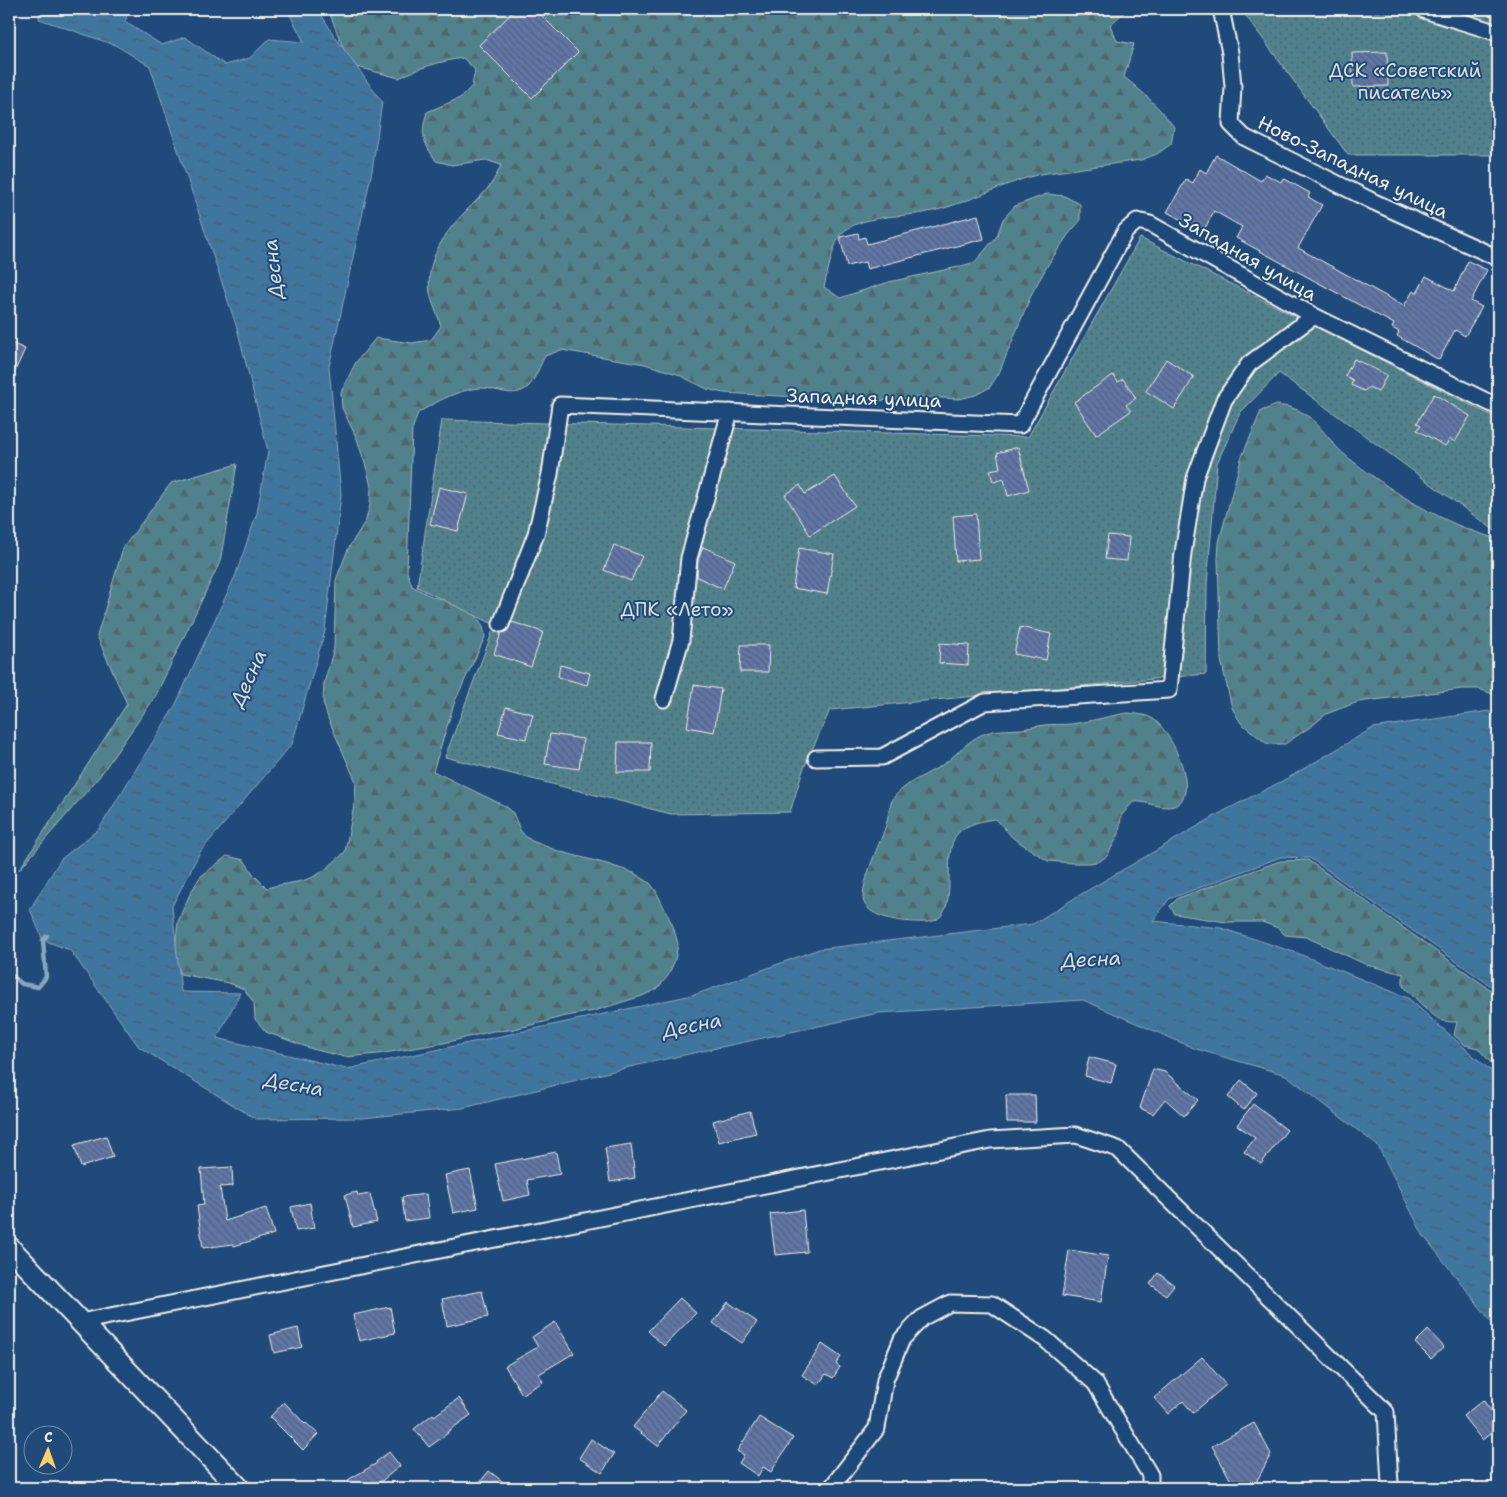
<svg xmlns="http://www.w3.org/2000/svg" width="1507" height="1497" viewBox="0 0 1507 1497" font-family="'Shantell Sans',sans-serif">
<defs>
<pattern id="forest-firs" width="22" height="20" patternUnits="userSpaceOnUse" patternTransform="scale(1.25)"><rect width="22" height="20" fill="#51818b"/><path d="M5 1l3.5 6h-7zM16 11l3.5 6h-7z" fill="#4d676c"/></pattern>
<pattern id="park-dots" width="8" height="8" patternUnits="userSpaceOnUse" patternTransform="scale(1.25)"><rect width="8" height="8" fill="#51818b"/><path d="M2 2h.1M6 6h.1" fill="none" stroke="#4d676c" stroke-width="1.8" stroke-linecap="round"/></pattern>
<pattern id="water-ripples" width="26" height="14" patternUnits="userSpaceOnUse" patternTransform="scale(1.25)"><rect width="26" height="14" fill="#41759e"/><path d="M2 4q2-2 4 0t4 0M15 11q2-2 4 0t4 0" fill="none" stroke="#455e72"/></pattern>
<pattern id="building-back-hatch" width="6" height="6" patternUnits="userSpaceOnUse" patternTransform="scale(1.25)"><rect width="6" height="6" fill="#5f76a7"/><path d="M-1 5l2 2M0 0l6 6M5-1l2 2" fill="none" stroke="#55617b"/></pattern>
</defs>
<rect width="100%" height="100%" fill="#1f4a7a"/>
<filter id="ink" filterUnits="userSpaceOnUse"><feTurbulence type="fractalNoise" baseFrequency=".02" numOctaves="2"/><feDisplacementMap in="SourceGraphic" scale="10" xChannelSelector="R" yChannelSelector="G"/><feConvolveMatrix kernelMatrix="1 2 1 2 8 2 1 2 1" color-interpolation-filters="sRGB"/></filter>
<g filter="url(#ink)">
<path fill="url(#forest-firs)" stroke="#a2b9ba" d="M 328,9 L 1132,9 L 1123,13 L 1110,25 L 1117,41 L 1134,44 L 1124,77 C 1143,92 1160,108 1174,127 L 1171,144 L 1157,154 L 1141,160 L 1040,174 C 1000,184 964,206 923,213 C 900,217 861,215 842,233 C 834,241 827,275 824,287 L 840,298 L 889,282 L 958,267 L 975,262 L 997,236 L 1003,219 L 1015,206 L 1047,194 L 1064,196 L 1080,204 L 1080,221 L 1068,235 L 1049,263 L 1032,293 L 999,373 L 990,387 L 976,395 L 959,399 L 926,397 L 875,401 L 723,393 L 707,389 L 677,374 L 645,364 L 561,350 L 545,356 C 541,363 534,382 528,387 C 513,400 496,387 479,388 C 457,390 436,402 418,413 L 412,430 L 407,572 L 412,586 C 419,590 426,594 433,597 C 439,599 446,599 452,601 C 469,607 484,619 485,637 L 455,701 L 433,771 L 507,807 L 513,813 L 520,830 L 525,836 L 532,841 L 558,851 L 607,864 L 634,873 L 650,883 L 656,891 L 673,926 L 678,944 L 675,960 L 668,976 L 657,989 L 642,996 L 594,1011 L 561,1017 L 544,1022 L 510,1030 L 493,1031 L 444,1043 L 378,1054 L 345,1057 L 312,1049 L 266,1032 L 255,1019 L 254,1003 L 244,989 L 229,983 L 180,974 L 176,957 L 176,939 L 178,922 L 184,907 L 191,892 L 200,877 L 227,856 L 244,860 L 254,875 L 267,888 C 283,883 304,883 317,875 C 327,869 336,860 345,852 L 355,800 L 356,782 L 328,718 L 323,702 L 324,683 L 334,648 L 336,580 L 348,549 L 366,520 L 370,505 L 371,487 L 367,470 L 357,439 L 342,408 L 341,392 L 356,362 L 376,338 L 412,343 L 431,340 L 441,326 C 438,315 432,304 430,293 C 425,261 444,233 466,211 C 482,195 492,187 501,165 L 486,160 L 452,165 L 436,161 C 423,142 420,135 427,112 L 460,98 L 472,86 L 475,70 L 463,58 C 440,61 419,68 399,78 L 357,67 L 346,55 Z
M 1277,405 C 1282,406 1287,406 1292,408 C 1315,414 1328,441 1345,455 C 1388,490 1444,525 1498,539 L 1498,696 L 1479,689 L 1462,689 L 1358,702 L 1326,714 L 1313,725 L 1285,744 L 1267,744 L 1241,723 L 1232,708 L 1221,660 L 1218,559 L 1219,542 L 1241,459 L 1261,411 Z
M 237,464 L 220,562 L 155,697 L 99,777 L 19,870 L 127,704 L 97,636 L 123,548 L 171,483 Z
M 1127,713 C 1136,714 1145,714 1153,719 C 1170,729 1203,795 1174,806 C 1161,810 1146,800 1133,802 L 1121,816 L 1119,834 L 1107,856 L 1100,861 L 1091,863 L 1073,863 L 1048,861 L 1013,838 L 996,819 C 984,820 966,824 958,833 C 938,854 964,919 928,922 C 911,923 863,920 863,897 C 863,882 875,853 881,839 C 883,833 886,827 887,821 C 889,812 889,804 895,796 C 909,780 928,775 945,763 C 957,754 968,741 981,735 C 994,729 1008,730 1022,729 C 1029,728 1037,726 1044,725 C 1053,724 1062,725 1071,724 C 1090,722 1108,716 1127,713 Z
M 1308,860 L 1498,995 L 1498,1071 L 1478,1048 L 1465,1045 L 1454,1035 L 1457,1022 C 1453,1022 1448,1022 1444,1021 C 1432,1018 1413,995 1403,986 L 1403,974 L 1367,965 L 1306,937 L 1285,935 L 1278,928 L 1262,922 L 1226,922 L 1175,914 L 1170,906 L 1178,898 L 1280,861 Z"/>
<path fill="url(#park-dots)" stroke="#a2b9ba" d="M 1241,9 L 1498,9 L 1498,155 L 1348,155 Z
M 1140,238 L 1498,419 L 1498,533 L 1279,373 L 1240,413 L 1217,463 L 1207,584 L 1206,674 L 830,710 L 803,770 L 790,812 L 671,814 L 445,757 L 495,625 L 417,587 L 442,420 L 1028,437 Z"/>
<path fill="url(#water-ripples)" stroke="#89a7bc" d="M 40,9 L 129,9 L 125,22 L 162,45 L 185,37 L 225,65 L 250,58 L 269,39 L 304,42 L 287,9 L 318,9 L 333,34 L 382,102 L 372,171 L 329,367 L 341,495 L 325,631 L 292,744 L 200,852 L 172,906 L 181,992 L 240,993 L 217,1038 L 347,1069 L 697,994 L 819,949 L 1033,924 L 1078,896 L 1222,812 L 1288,778 L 1373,728 L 1489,711 L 1498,719 L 1498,991 L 1310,858 L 1281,857 L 1169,899 L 1153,921 L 1221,928 L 1297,953 L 1408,998 L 1491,1071 L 1498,1080 L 1498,1330 L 1423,1235 L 1378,1146 L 1286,1075 L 1196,1049 L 1083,1000 L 879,1013 L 638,1065 L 463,1108 L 362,1118 L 256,1119 L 139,1047 L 70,950 L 43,940 L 30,909 L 61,859 L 99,829 L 175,706 L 236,574 L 257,513 L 268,451 L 237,328 L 150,66 L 115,45 L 39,19 Z"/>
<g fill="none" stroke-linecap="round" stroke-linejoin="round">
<path stroke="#89a7bc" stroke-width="4.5" d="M 9,973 L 22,984 L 38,987 L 46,977 L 43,940 L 47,936"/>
</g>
<path fill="url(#building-back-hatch)" stroke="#f4f1e8" d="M 516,9 L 535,9 L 578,52 L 532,98 L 479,45 Z
M 1387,52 L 1388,86 L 1353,87 L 1352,53 Z
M 1216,155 L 1261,181 L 1265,174 L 1281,182 L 1283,178 L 1310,193 L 1308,197 L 1322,205 L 1298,248 L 1404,306 L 1413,291 L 1417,293 L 1426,276 L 1454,291 L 1468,261 L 1487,270 L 1471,301 L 1482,307 L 1465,336 L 1455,330 L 1439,360 L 1397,336 L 1399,332 L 1392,328 L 1394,324 L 1236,238 L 1242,227 L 1214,211 L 1203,232 L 1167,212 L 1186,179 L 1193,183 L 1200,169 L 1206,173 Z
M 978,215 L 984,239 L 867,269 L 865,262 L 847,266 L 840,237 L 858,233 L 859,239 L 865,237 L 867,244 Z
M 9,342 L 25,349 L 9,384 Z
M 1166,359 L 1194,377 L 1174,409 L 1146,391 Z
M 1354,359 L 1387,375 L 1378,392 L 1369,387 L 1364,391 L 1351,385 L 1353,380 L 1345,376 Z
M 1113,375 L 1118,382 L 1123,379 L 1136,398 L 1126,405 L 1131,411 L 1096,435 L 1074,402 Z
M 1434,394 L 1470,416 L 1455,442 L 1450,439 L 1445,446 L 1417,430 L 1421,425 L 1417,423 Z
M 1018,447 L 1029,490 L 1008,496 L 1004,479 L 993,482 L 990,470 L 1000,468 L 997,453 Z
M 835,476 L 855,506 L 810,535 L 785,495 L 800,485 L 805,494 Z
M 439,487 L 468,494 L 458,531 L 430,524 Z
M 976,514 L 979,559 L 956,561 L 953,516 Z
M 1108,535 L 1129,537 L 1127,561 L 1105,559 Z
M 614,545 L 642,556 L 631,581 L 604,570 Z
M 703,547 L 735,561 L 723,589 L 697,577 L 698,560 Z
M 799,548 L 834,554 L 827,594 L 793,588 Z
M 512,622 L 543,632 L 531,667 L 494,654 L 501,633 L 507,631 Z
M 1020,627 L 1051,634 L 1046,660 L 1014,654 Z
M 940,643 L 969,645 L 968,665 L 939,663 Z
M 741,645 L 769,645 L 768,672 L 740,672 Z
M 560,665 L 590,673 L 587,685 L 558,677 Z
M 694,685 L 721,689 L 714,732 L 687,727 Z
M 506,707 L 533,714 L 526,739 L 498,733 Z
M 550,734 L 583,739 L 579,769 L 545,764 Z
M 618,742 L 651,742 L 650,772 L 617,772 Z
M 1089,1057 L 1116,1064 L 1111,1083 L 1085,1076 Z
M 1153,1069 L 1165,1072 L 1198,1100 L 1184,1116 L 1165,1099 L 1153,1114 L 1140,1108 Z
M 1241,1080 L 1257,1093 L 1244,1110 L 1228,1097 Z
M 1006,1095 L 1035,1095 L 1036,1122 L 1007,1122 Z
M 1253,1104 L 1287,1130 L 1261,1164 L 1244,1152 L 1255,1138 L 1237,1125 Z
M 750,1111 L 756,1133 L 719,1142 L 713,1121 Z
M 106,1136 L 113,1157 L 81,1167 L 74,1145 Z
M 631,1144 L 635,1178 L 610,1182 L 605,1148 Z
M 556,1152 L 560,1174 L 527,1180 L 530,1195 L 503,1201 L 495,1164 Z
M 232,1167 L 233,1186 L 220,1187 L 225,1221 L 266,1208 L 274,1234 L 234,1246 L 233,1244 L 203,1248 L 197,1206 L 204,1205 L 201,1169 Z
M 470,1170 L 478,1208 L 453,1213 L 445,1175 Z
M 357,1192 L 358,1196 L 370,1194 L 377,1222 L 353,1227 L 345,1195 Z
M 426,1194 L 429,1218 L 405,1221 L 402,1197 Z
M 310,1203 L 314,1228 L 296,1231 L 291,1207 Z
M 803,1210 L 807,1252 L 775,1255 L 770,1214 Z
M 1069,1250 L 1108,1256 L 1101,1302 L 1062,1296 Z
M 1158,1273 L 1174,1285 L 1166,1295 L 1150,1284 Z
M 482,1291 L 488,1317 L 447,1326 L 442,1299 Z
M 680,1298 L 696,1313 L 664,1346 L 648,1331 Z
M 728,1302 L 757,1322 L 742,1343 L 713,1323 Z
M 390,1307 L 395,1333 L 359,1341 L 353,1315 Z
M 555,1322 L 574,1353 L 539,1374 L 543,1382 L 522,1394 L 505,1366 L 538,1347 L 532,1337 Z
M 298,1328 L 302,1347 L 274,1353 L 270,1335 Z
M 1428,1330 L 1444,1347 L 1431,1359 L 1415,1343 Z
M 822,1344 L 841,1357 L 836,1364 L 840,1367 L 833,1378 L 826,1374 L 818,1385 L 802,1375 Z
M 1202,1357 L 1226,1385 L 1193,1413 L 1183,1401 L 1168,1414 L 1154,1398 Z
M 662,1391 L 686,1410 L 658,1446 L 633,1427 Z
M 459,1398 L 471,1415 L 447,1432 L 448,1433 L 429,1447 L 414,1429 L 433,1414 L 434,1416 Z
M 1483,1400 L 1498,1420 L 1498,1428 L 1482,1440 L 1463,1416 Z
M 284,1402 L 305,1424 L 306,1423 L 318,1434 L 303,1450 L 270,1417 Z
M 759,1417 L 793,1438 L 771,1472 L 763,1467 L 758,1476 L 739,1463 L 744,1455 L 737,1451 Z
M 1254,1423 L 1271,1454 L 1253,1488 L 1235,1488 L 1212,1446 Z
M 591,1439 L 614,1454 L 602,1473 L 579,1458 Z
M 389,1452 L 400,1466 L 373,1488 L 352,1488 L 348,1480 L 377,1463 L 376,1462 Z
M 489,1471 L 511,1488 L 475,1488 Z"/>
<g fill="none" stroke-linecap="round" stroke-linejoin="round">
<g stroke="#f4f1e8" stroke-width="19">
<path id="minor" d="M 1221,9 L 1230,53 L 1233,86 L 1231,124 L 1244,137 L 1374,202 L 1498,258
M 1424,10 L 1498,33
M 501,624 L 536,534 L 550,474 L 560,405 L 1020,425 L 1125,232 L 1137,221 L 1150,224 L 1314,316 L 1498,407
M 664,699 L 681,640 L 689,558 L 730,412
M 816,758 L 882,757 L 985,702 L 1169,690 L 1183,553 L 1195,478 L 1224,400 L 1249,364 L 1314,316
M 80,1322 L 990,1140 L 1076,1135 L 1118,1149 L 1386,1412 L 1390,1484 L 1388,1488
M 831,1488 L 877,1428 L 885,1380 L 902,1339 L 922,1318 L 950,1303 L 992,1304 L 1045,1339 L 1095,1383 L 1150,1475 L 1150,1488"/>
</g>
<g stroke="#f4f1e8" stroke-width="24">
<path id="major" d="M 9,1247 L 239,1488"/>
</g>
<use href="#minor" stroke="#1f4a7a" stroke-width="15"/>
<use href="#major" stroke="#1f4a7a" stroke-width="20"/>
</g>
</g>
<g text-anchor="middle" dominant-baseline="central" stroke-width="4" stroke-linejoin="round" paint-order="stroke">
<g font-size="19" fill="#dce0da" stroke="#1f4a7a">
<text x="1405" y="70">ДСК «Советский<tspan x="1405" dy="22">писатель»</tspan></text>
<text x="677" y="609">ДПК «Лето»</text>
</g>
<g font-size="19" fill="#f4f1e8" stroke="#1f4a7a">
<text transform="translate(1353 167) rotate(26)">Ново-Западная улица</text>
<text transform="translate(1248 257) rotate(30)">Западная улица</text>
<text transform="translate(864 398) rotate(2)">Западная улица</text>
</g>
<g font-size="20" font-style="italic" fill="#d9dedd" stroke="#1f4a7a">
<text transform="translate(273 269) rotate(-96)">Десна</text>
<text transform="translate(248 678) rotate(-65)">Десна</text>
<text transform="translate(1091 959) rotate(-3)">Десна</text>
<text transform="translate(692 1025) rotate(-11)">Десна</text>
<text transform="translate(294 1084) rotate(10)">Десна</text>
</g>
</g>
<rect width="1507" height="1497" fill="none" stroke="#1f4a7a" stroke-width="30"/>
<rect x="15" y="15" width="1477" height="1467" fill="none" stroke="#f4f1e8" stroke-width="2" filter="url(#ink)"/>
<g transform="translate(48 1450) rotate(2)"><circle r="24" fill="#1f4a7a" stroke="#748da6"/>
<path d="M0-4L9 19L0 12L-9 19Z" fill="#ffd166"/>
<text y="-8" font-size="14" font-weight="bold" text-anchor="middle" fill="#f4f1e8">С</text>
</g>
</svg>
